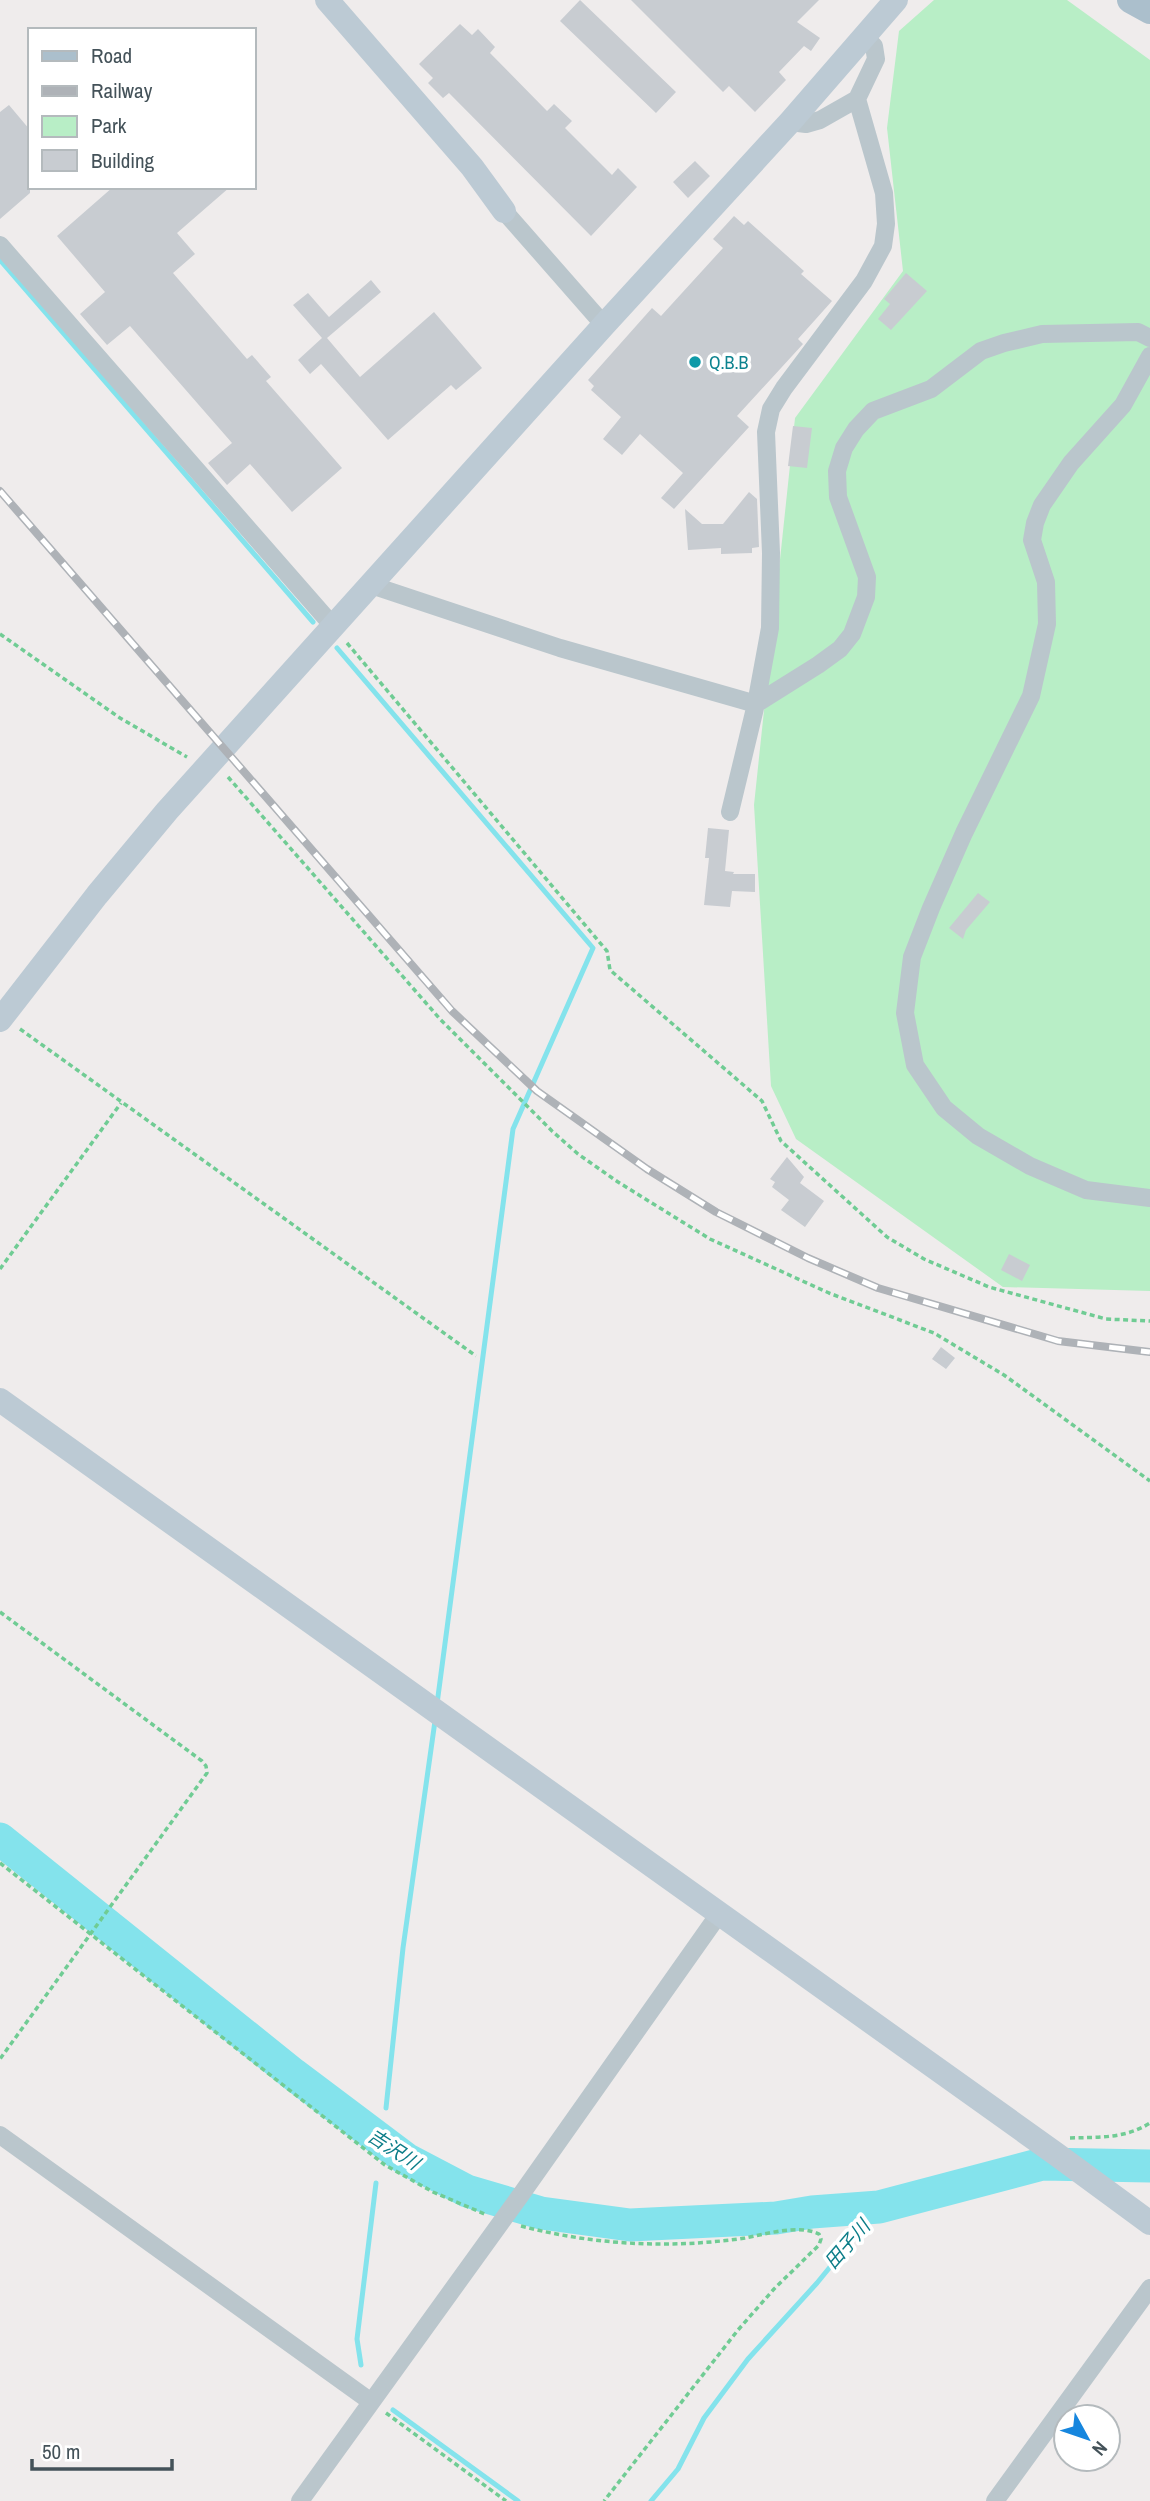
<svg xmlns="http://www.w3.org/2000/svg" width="1150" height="2501" viewBox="0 0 1150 2501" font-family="'Archivo Narrow','Noto Sans JP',sans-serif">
<rect width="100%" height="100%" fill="#efecec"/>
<path fill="#b8eec6" d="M 934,0 L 1067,0 L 1150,60 L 1150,1291 L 1003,1287 L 796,1139 L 771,1086 L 754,805 L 795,418 L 903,271 L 887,128 L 899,31 Z"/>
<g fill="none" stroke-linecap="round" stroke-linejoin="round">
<path stroke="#84e3ec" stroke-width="5" d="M 0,260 L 313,622
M 337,648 L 593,948 L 513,1129 L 437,1704
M 386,2108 L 403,1948 L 435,1721
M 361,2365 L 357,2339 L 376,2183
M 393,2410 L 518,2501
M 651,2501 L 678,2469 L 704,2418 L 748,2359 L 817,2283 L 879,2207"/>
<path stroke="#84e3ec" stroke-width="33" d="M 0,1839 L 293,2074 L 406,2159 L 467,2191 L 541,2213 L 630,2225 L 776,2218 L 812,2212 L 879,2207 L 1042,2164 L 1150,2166"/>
</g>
<path fill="#c8ccd1" d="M 580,0 L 676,92 L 656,113 L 560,21 Z
M 631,0 L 819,0 L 797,22 L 820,38 L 811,51 L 804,46 L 779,72 L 786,80 L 755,112 L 729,86 L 723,92 Z
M 460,24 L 472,35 L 478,29 L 495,47 L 490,53 L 547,111 L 554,104 L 572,121 L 565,128 L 612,175 L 618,168 L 637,187 L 591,236 L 449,93 L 443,98 L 428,83 L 433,78 L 419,64 Z
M 9,105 L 30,130 L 30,193 L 0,219 L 0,112 Z
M 695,161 L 710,176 L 688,198 L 673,182 Z
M 113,187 L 230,187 L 177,233 L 195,254 L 173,273 L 247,359 L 252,355 L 271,377 L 266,381 L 342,468 L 292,512 L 250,464 L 227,485 L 208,463 L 232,443 L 130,326 L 107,345 L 80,314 L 105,292 L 57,236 Z
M 734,216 L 744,225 L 748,221 L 804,271 L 801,274 L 832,301 L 798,339 L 803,344 L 737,416 L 749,427 L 674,509 L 661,498 L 683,473 L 640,434 L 622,455 L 603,439 L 621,417 L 591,390 L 594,386 L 588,380 L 652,308 L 661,316 L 723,248 L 713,239 Z
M 906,273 L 927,291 L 891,330 L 878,319 L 890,304 L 884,299 Z
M 371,280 L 381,292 L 327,338 L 360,377 L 434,312 L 482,368 L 456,390 L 451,385 L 388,440 L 321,364 L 310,374 L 298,360 L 322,338 L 293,305 L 308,293 L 329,317 Z
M 793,426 L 812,428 L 807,468 L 788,466 Z
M 749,492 L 757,499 L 759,547 L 752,548 L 752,553 L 721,554 L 721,548 L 688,550 L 685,509 L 702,524 L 723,524 Z
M 708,828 L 729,830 L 725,871 L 734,872 L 733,874 L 755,874 L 755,892 L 732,891 L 730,907 L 704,905 L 709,858 L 705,858 Z
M 978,893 L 990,902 L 966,930 L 963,939 L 949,928 Z
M 787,1157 L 804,1177 L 800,1183 L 824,1201 L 805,1227 L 781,1210 L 789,1200 L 772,1187 L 775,1182 L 770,1179 Z
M 1009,1254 L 1030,1265 L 1022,1281 L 1001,1270 Z
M 941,1347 L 955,1358 L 946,1369 L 932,1359 Z"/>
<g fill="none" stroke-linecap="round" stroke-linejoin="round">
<path stroke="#70cc94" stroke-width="3.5" stroke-dasharray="5 3.5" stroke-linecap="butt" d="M 0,634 L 120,718 L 187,757
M 347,643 L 607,951 L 610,970 L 762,1101 L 781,1141 L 887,1237 L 924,1259 L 989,1287 L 1106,1319 L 1150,1321
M 228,777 L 440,1019 L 552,1131 L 578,1154 L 618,1182 L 710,1239 L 829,1293 L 934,1333 L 1004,1375 L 1150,1481
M 20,1029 L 476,1356
M 0,1269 L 121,1103
M 0,1612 L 202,1761 L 206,1766 L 207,1773 L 0,2059
M 0,1863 L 385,2165 L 433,2192 L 487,2215
M 1070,2138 C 1098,2137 1125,2139 1150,2123
M 521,2226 C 594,2245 670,2249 745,2238 C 766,2234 799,2224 819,2234 L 821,2239 L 819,2245 L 774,2289 L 738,2330 L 604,2501
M 386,2413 L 506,2501"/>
<path stroke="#bac6cc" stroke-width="18" d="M 790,122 L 806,124 L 820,120 L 857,99 L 876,59 L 874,46 L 865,37
M 504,211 L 604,325
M 0,245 L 333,626
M 1150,356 L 1123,405 L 1071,463 L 1042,505 L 1035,523 L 1032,540 L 1046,582 L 1047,624 L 1031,696 L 964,833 L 931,908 L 912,957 L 905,1013 L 915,1065 L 944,1108 L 978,1136 L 1030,1166 L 1086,1190 L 1150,1198
M 371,585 L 560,648 L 756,704 L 818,665 L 840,649 L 852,634 L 866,597 L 867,577 L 838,497 L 837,471 L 844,448 L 856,429 L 873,411 L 931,389 L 981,351 L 1004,343 L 1042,334 L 1138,332 L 1150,338
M 730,812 L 756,704 L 770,628 L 771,553 L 766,432 L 771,409 L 784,388 L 864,281 L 883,246 L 886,224 L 884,193 L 857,99
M 0,2135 L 370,2401
M 300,2501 L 520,2196 L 719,1914
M 995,2501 L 1150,2288"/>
<path stroke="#bccad4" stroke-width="24" d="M 327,0 L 472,167 L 504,211
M 0,1020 L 97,895 L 167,811 L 604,325 L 790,122 L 896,0
M 0,1400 L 1056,2154 L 1150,2223"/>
<path stroke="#abbfcc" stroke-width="26" d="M 1130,0 L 1150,11"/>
<g stroke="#aeb2b7" stroke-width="8">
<path id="rail" d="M 0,491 L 452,1011 L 537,1091 L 647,1169 L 716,1212 L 808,1258 L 878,1288 L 1058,1341 L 1150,1352"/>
</g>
<use href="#rail" stroke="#fff" stroke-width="5" stroke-dasharray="16" stroke-linecap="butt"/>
</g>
<circle fill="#0f9aa8" stroke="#fff" stroke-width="2.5" cx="695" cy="362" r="7"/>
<g text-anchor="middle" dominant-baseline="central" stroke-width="7" stroke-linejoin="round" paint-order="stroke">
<g font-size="18" fill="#0d838f" stroke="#fff" text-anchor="start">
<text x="709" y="362">Q.B.B</text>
</g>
<g font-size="19" font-style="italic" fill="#0b7d88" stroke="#fff">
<text transform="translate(394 2149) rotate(33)">吉沢川</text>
<text transform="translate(847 2244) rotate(-49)">田子川</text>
</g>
</g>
<rect x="28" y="28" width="228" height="161" fill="#ffffff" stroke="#b4babd" stroke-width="2"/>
<rect x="42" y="51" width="35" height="10" fill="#abbfcc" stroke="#b4babd" stroke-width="2"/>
<text x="91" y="63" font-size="21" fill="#445259">Road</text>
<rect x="42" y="86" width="35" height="10" fill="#aeb2b7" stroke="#b4babd" stroke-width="2"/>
<text x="91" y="98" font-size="21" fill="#445259">Railway</text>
<rect x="42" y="116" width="35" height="21" fill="#b8eec6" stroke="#b4babd" stroke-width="2"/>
<text x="91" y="133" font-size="21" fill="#445259">Park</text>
<rect x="42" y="150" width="35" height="21" fill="#c8ccd1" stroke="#b4babd" stroke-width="2"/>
<text x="91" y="168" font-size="21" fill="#445259">Building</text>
<g transform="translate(1087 2438) rotate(130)"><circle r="33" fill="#ffffff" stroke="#b4babd" stroke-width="2"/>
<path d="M0-5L12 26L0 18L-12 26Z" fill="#1686de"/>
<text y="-10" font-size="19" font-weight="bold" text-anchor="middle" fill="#445259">N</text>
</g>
<path d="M32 2459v10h140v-10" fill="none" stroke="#445259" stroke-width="3.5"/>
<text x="42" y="2459" font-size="21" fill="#445259" stroke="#ffffff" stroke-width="5" paint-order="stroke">50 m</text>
</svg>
